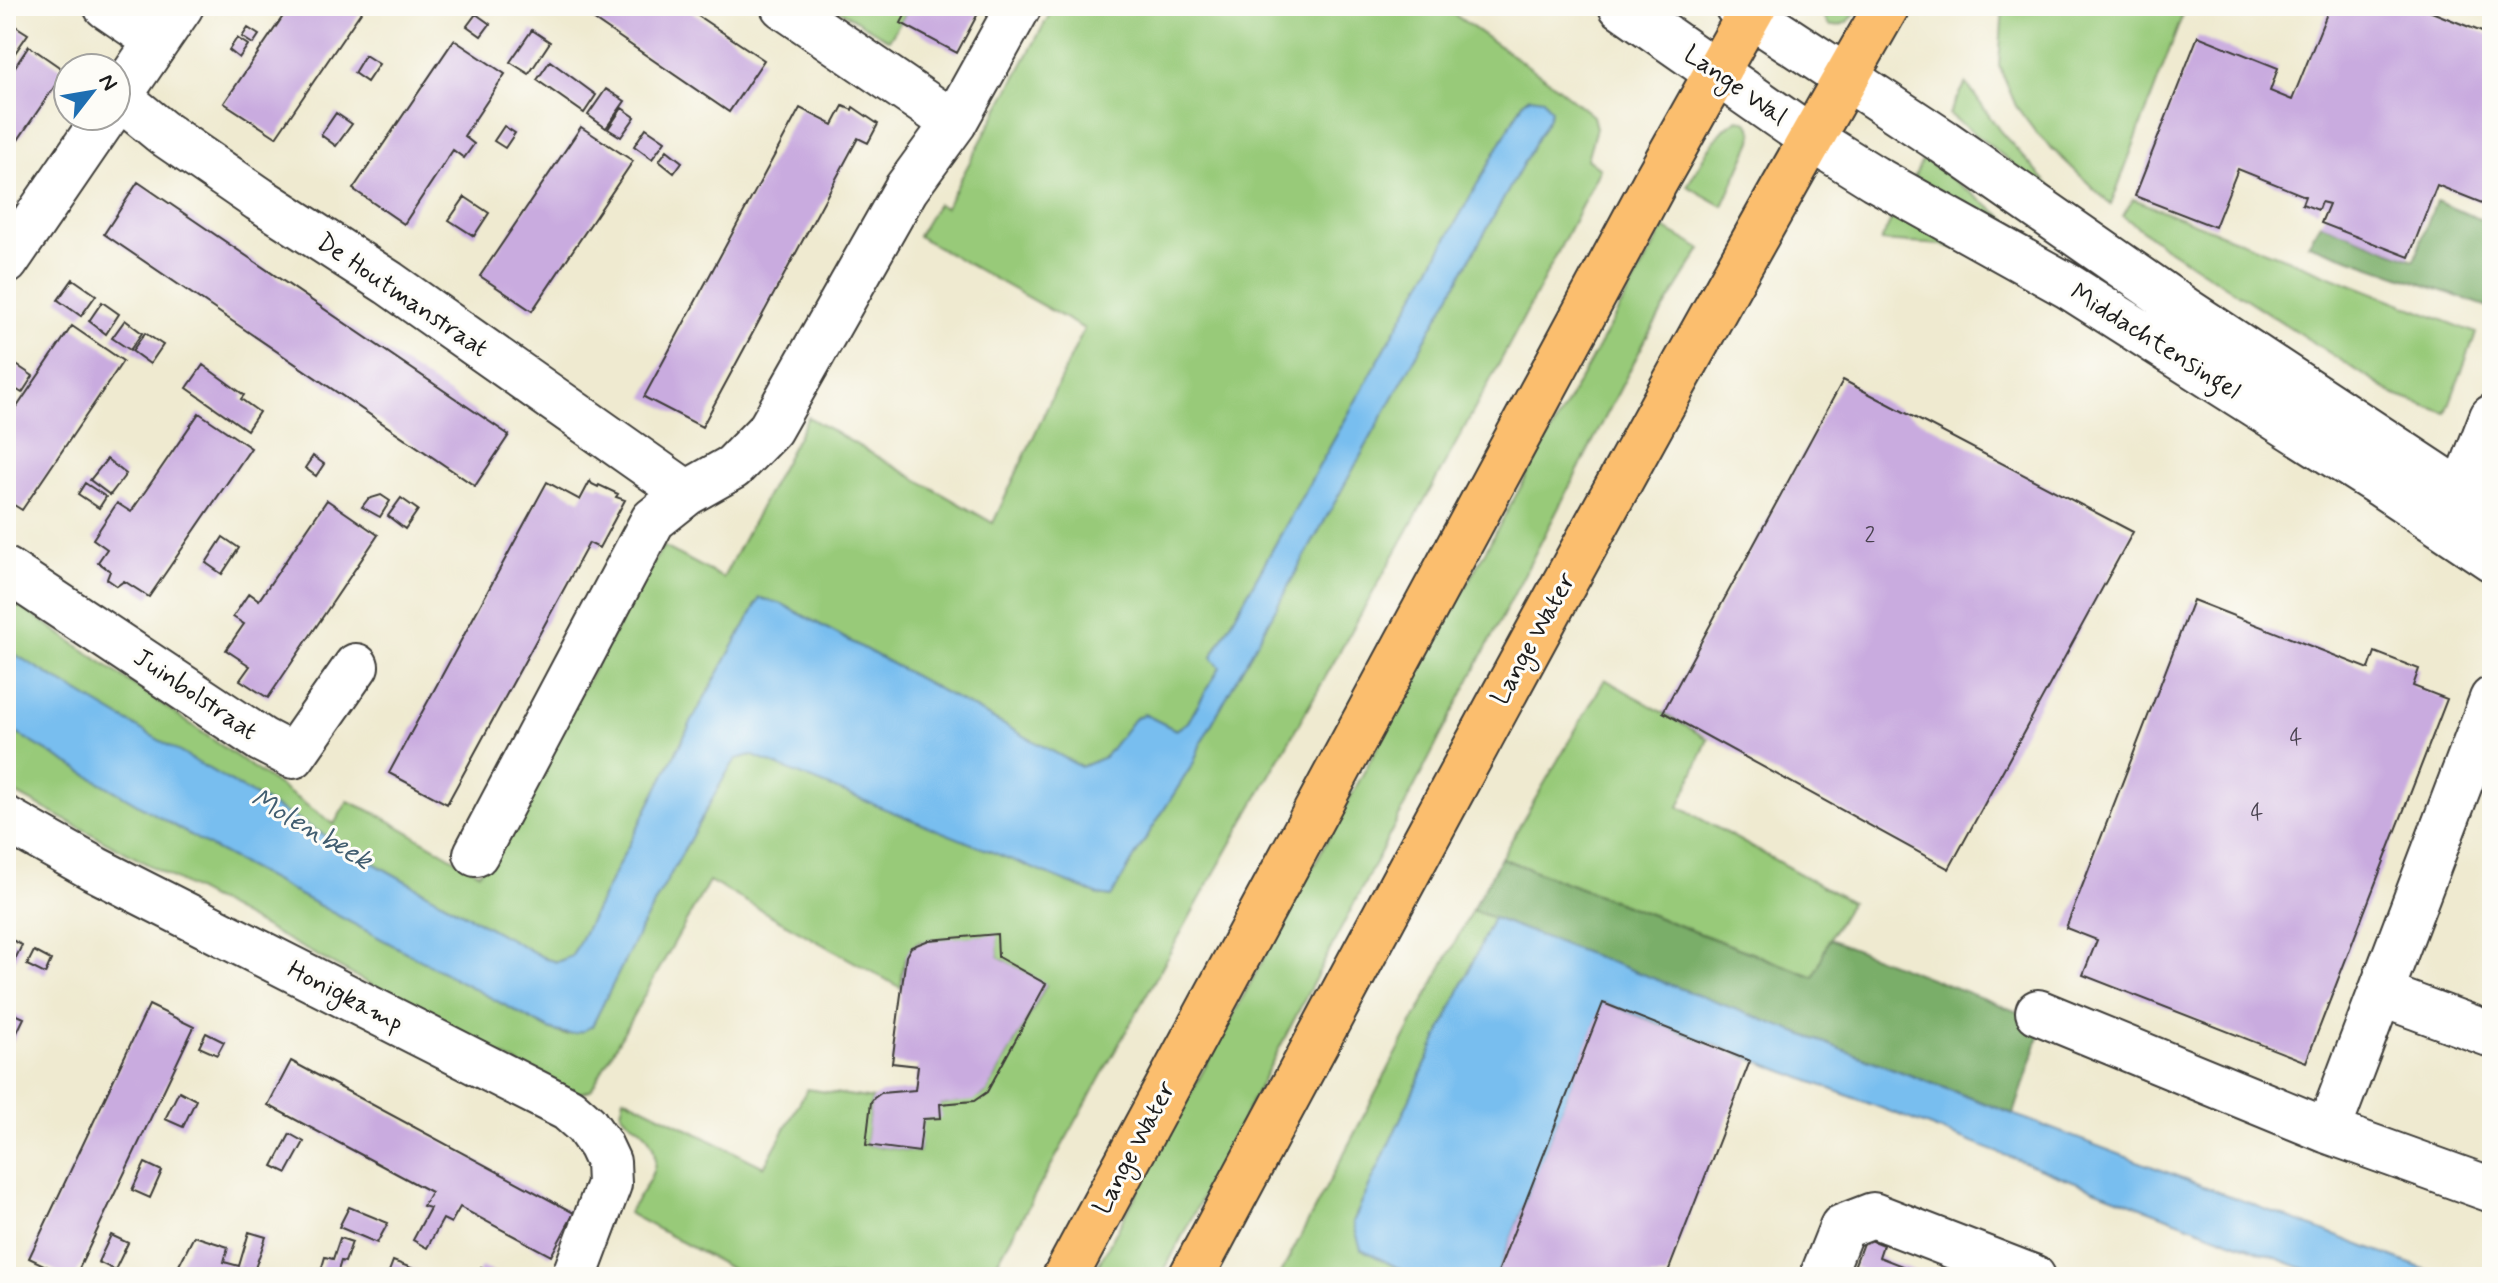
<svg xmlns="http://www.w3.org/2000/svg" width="2498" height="1283" viewBox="0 0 2498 1283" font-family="Mynerve,sans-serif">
<rect width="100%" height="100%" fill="#fdfcf7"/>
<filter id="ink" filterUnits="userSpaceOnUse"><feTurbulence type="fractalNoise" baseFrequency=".0125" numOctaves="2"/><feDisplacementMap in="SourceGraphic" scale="16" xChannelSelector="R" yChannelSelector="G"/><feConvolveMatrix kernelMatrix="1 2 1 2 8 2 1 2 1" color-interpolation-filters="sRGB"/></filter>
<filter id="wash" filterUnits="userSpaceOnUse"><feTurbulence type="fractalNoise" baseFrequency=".006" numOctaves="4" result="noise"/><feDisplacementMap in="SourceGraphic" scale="32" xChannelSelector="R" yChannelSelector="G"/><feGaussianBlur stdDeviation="1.8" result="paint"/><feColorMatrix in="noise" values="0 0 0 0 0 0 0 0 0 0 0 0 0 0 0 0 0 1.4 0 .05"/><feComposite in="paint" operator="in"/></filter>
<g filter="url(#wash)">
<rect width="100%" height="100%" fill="#efead0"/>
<path fill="#98ca79" stroke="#5a734a" stroke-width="2" d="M 832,6 L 910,6 L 889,40 Z
M 1054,6 L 1442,6 L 1551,82 L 1593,116 L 1596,128 L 1587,159 L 1600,169 C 1478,414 1340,650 1206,888 C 1133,1017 1061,1147 989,1277 L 746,1277 L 628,1213 C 645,1186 669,1163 645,1133 C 637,1123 628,1124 621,1112 L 624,1097 L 764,1167 L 807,1089 L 874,1099 L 871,1102 L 866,1145 L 919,1152 C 920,1143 919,1127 923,1119 C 935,1094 969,1108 987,1092 L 1046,985 L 998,957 L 996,935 L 919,942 C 902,953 903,970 901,988 L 709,881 L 591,1090 L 580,1093 L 570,1092 L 6,788 L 6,727 L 214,849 L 549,1029 L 566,1035 L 592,1026 L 642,926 L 726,774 L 736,759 L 752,755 L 1099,895 L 1111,897 L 1141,846 L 1194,762 L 1201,743 L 1549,117 L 1530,97 L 1524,101 L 1212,657 L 1220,667 L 1188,722 L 1176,730 L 1144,714 L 1134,719 L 1105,757 L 1081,767 L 782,604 L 760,598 L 694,717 L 572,956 L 557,962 L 546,959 C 364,859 184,757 6,649 L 6,596 L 334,824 L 348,801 L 377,814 L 479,873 L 663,546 L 723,578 L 808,417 L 993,523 L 1084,329 L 918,236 L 937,204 L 945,208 Z
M 1823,6 L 1863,6 C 1853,17 1846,27 1829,26 L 1823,15 Z
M 2003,6 L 2186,6 L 2111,205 L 2037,134 L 2016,106 L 1999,66 Z
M 1966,83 L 2000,131 L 2070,208 L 1949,114 Z
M 1738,119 C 1751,121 1754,128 1752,141 L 1723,206 L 1687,186 C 1701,164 1714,132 1738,119 Z
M 1926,160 L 2043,246 L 2044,248 L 1914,177 L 1922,161 Z
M 2133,199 L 2476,333 L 2446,413 L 2395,395 L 2162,245 L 2123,216 Z
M 1896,210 L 1970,252 L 1942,245 L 1881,241 Z
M 1664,228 L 1701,249 L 1649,333 L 1161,1277 L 1092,1277 L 1400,705 Z
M 1605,679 L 1708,739 L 1679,807 L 1851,902 L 1829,939 L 1815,977 L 1501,858 Z
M 1472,910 L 1493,918 L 1353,1222 L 1400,1270 L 1416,1277 L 1279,1277 Z"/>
<path fill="#7aae69" stroke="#4b6542" stroke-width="2" d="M 2436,201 L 2492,224 L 2492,297 L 2488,307 L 2308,244 L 2321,223 L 2414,260 Z
M 1501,858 L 1814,977 L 1829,939 L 2044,1022 L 2014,1114 L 1472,910 Z"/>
<path fill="#78beef" stroke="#4a6d86" stroke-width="2" d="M 1530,97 L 1543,99 L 1551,110 L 1549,117 L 1201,743 L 1194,762 L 1141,846 L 1111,897 L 1099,895 L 751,755 L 736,759 L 726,774 L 642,926 L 592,1026 C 575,1037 567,1035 549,1029 L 214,849 L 6,727 L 6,649 C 184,757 364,859 546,959 L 557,962 L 572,956 L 694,717 L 760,598 L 782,604 L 1081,767 L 1105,757 L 1134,719 L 1144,714 L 1176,730 L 1188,722 L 1220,667 L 1212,657 L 1524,101 Z
M 1493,918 L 2445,1277 L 2326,1277 L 1604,1003 L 1496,1277 L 1416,1277 L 1361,1249 L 1353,1222 Z"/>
<g id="blocks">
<path fill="#c9abdf" d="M 290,6 L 365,6 L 276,137 L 224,103 Z
M 574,6 L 683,6 L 764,60 L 729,112 Z
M 910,6 L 982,6 L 957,53 L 901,23 Z
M 2330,6 L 2410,6 L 2422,11 L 2424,9 L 2492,36 L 2492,207 L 2437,185 L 2409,257 L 2321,223 L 2329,204 L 2321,202 L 2318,210 L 2302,204 L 2305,196 L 2238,169 L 2215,227 L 2135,196 L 2198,36 L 2278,68 L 2270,91 L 2292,100 Z
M 476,14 L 490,24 L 481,36 L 467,26 Z
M 6,20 L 28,34 L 6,66 Z
M 248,28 L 259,35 L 253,44 L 242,37 Z
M 532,30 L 550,42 L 529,74 L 510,62 Z
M 237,38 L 248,45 L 239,58 L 229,50 Z
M 454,40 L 505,74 L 464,136 L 474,144 L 464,158 L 453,150 L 404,224 L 353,189 Z
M 29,46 L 65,71 L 18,140 L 9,133 L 6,138 L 6,80 Z
M 365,55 L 379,64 L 367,82 L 354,73 Z
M 550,61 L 596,95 L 584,113 L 537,80 Z
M 606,89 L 625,101 L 606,128 L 588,115 Z
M 843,106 L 852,110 L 853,107 L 878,124 L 868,143 L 858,138 L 702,427 L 644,397 L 800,108 L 833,125 Z
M 622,108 L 635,117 L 621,137 L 608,129 Z
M 336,113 L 352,124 L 336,146 L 321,135 Z
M 504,126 L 515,133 L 505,148 L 494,141 Z
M 581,127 L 633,161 L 532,311 L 480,276 Z
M 646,128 L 665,141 L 652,159 L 634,146 Z
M 667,150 L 682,162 L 674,173 L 659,161 Z
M 138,182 L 509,435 L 475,486 L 104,234 Z
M 465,197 L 489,213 L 474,236 L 449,220 Z
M 73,279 L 96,295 L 81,316 L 58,300 Z
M 102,302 L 119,314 L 106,334 L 89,321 Z
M 125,320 L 142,333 L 130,350 L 112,338 Z
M 72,326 L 123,361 L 22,510 L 6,500 L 6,423 Z
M 145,333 L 163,345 L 150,364 L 132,351 Z
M 15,364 L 33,376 L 22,393 L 6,383 L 6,377 Z
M 203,365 L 244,395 L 241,399 L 259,412 L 247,430 L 187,388 Z
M 1843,380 L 2133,532 L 1949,869 L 1663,712 Z
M 199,413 L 251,448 L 149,597 L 124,581 L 117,586 L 107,579 L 110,571 L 98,562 L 107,549 L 93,539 L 117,503 L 131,512 Z
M 313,456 L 324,464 L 316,476 L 305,468 Z
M 107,459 L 126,474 L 110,495 L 90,480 Z
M 590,481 L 592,484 L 598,487 L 599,485 L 618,494 L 616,497 L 625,500 L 599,548 L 589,543 L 447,804 L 389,773 L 547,482 L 580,500 Z
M 85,483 L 106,497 L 99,508 L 78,494 Z
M 381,495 L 390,501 L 380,517 L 362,507 L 368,499 Z
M 401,498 L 418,510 L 405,529 L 388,516 Z
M 327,500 L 378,535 L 268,698 L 240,680 L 250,666 L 226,650 L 244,624 L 233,617 L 249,593 L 259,600 Z
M 223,537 L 239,548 L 222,574 L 206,563 Z
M 2193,600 L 2369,669 L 2375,652 L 2419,669 L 2413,686 L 2447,699 L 2306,1062 L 2083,975 L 2097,940 L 2066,928 Z
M 997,934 L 998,957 L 1046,984 L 987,1092 L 974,1101 L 940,1104 L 941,1118 L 923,1119 L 919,1152 L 866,1145 L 871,1102 L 874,1098 L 881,1093 L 915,1090 L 918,1066 L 892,1063 L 906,956 L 911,947 L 929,940 Z
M 6,937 L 22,945 L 6,978 Z
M 34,951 L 51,960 L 45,974 L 27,965 Z
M 1603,1003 L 1750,1061 L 1666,1277 L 1496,1277 Z
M 149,1005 L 194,1027 L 75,1277 L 69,1277 L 29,1258 Z
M 6,1010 L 24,1018 L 11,1045 L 6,1043 Z
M 206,1033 L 224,1042 L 217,1055 L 199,1047 Z
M 291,1061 L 574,1213 L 551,1256 L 460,1207 L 451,1223 L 443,1219 L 427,1248 L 413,1240 L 430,1208 L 423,1206 L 431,1192 L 268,1105 Z
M 179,1091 L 196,1100 L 183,1127 L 165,1119 Z
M 290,1134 L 304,1142 L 287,1173 L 273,1166 Z
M 145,1163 L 162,1171 L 150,1198 L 132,1190 Z
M 349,1207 L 388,1223 L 377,1243 L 339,1227 Z
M 249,1232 L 266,1237 L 254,1271 L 263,1274 L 262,1277 L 245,1277 L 247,1269 L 245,1268 L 242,1277 L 173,1277 L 194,1236 L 228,1247 L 224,1262 L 239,1266 Z
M 111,1235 L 128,1243 L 115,1270 L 98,1262 Z
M 340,1238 L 352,1242 L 345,1262 L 341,1261 L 336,1277 L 319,1277 L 325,1257 L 333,1259 Z
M 1865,1238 L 1883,1245 L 1879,1257 L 1930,1277 L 1868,1277 L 1869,1273 L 1854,1267 Z
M 393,1261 L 435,1277 L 387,1277 Z
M 481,1267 L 497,1274 L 496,1277 L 476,1277 Z"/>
</g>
</g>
<g filter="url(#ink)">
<use href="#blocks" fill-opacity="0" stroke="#3c3b37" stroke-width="2"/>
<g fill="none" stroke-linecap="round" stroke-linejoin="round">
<g stroke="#3c3b37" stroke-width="48">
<path id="minor" d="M 106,6 L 157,41
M 783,6 L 954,123
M 1621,6 L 1810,138 L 1874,178 L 2068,286 L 2383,486 L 2492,559
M 1737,6 L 1944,142 L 2184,309 L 2492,512
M 119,97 L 163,133 L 259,199 L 389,283 L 687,493
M 116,101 L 181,6
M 6,262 L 106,116
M 2447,517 L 2463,492 L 2492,417
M 6,570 L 262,740 L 293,756 L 356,666
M 2492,699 L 2328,1131 L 2492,1190
M 6,819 L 95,869 L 568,1109 L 586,1125 L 600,1145 L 608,1162 L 609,1184 L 574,1277
M 476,854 L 653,520 L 687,493 L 733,467 L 770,429 L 906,189 L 954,123 L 1019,6
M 2381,994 L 2492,1035
M 2038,1012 L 2328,1131
M 1822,1277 L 1842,1227 L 1873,1215 L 2033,1277"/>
</g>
<g stroke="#3c3b37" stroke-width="48">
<path id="major" d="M 1065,1277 L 1655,182 L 1754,6
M 1191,1277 C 1419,851 1646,425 1887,6"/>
</g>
<use href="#minor" stroke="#fff" stroke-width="44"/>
<use href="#major" stroke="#fbbe6e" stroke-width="44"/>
</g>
</g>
<g text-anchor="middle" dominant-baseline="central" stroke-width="6" stroke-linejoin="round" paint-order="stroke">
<g font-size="22" fill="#47404d">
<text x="1870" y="536">2</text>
<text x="2296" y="738">4</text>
<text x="2257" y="813">4</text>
</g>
<g font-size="26" fill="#1c1c1c" stroke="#fdfcf7">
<text transform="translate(1735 86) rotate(35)">Lange Wal</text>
<text transform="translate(402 296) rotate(34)">De Houtmanstraat</text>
<text transform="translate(2155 342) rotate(32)">Middachtensingel</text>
<text transform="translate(1534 639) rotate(-61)">Lange Water</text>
<text transform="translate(195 695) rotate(34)">Juinbolstraat</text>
<text transform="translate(345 997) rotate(27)">Honigkamp</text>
<text transform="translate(1135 1148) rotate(-62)">Lange Water</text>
</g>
<g font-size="28" font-style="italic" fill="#415d70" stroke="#fdfcf7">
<text transform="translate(311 830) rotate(30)">Molenbeek</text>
</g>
</g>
<rect width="2498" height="1283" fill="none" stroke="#fdfcf7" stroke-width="32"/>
<g transform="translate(92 92) rotate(59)"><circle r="38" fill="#fdfcf7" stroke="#a3a29f" stroke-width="2"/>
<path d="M0-6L14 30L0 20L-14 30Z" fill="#1f6fb2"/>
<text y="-12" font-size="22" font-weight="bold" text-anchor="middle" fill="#1c1c1c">N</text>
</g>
</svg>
